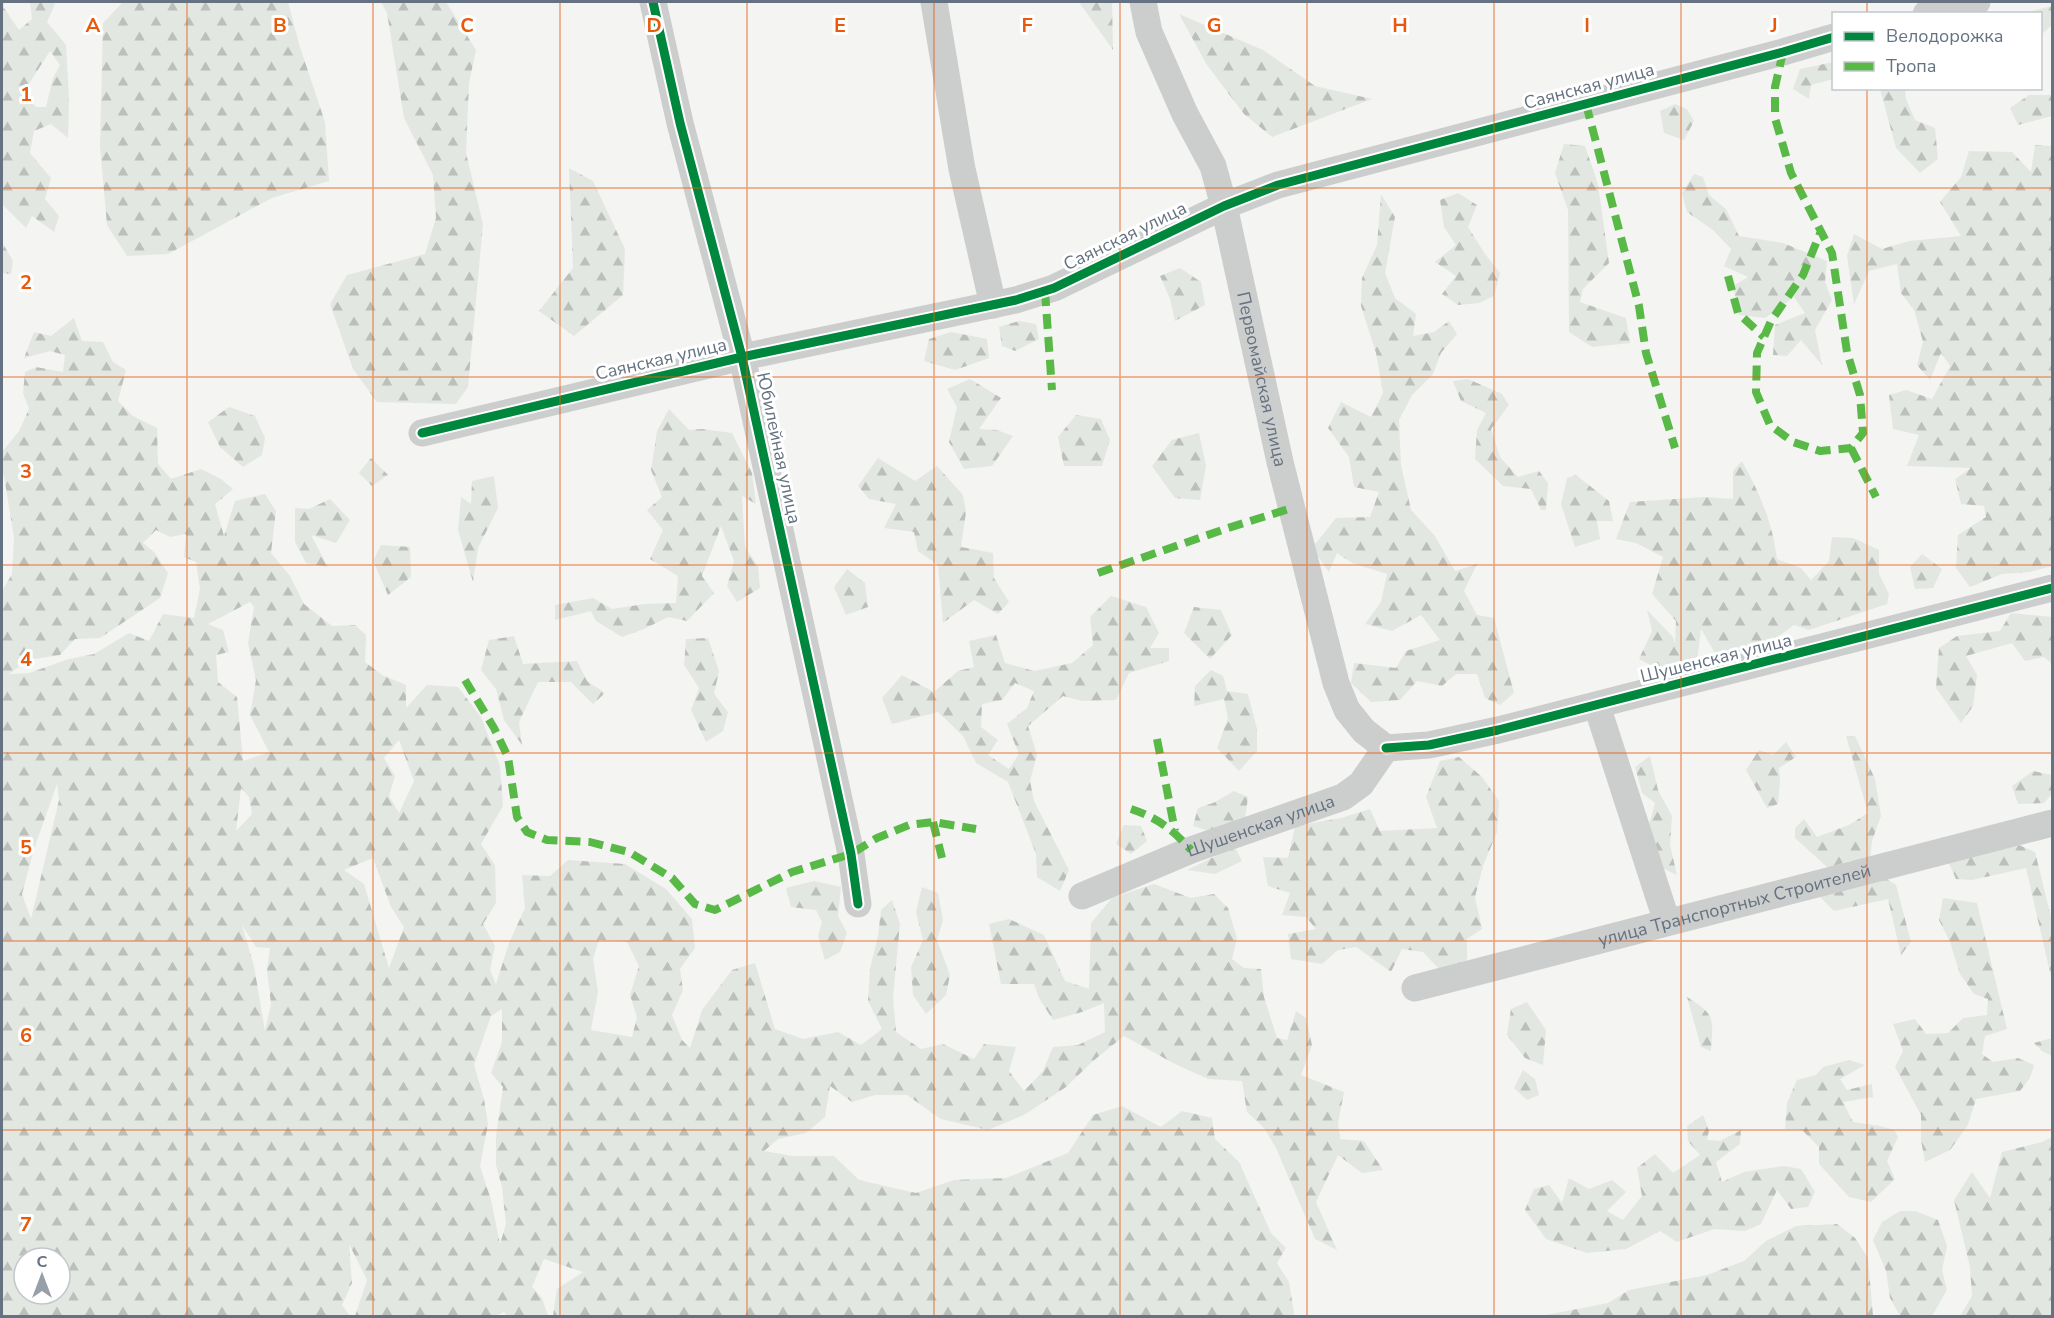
<svg xmlns="http://www.w3.org/2000/svg" width="2054" height="1318" viewBox="0 0 2054 1318" font-family="'Nunito Sans',sans-serif">
<defs>
<pattern id="forest-firs" width="22" height="20" patternUnits="userSpaceOnUse" patternTransform="scale(1.5)"><rect width="22" height="20" fill="#e3e7e1"/><path d="M5 1l3.5 6h-7zM16 11l3.5 6h-7z" fill="#bcc0bc"/></pattern>
</defs>
<rect width="100%" height="100%" fill="#f4f4f2"/>
<path fill="url(#forest-firs)" fill-rule="evenodd" d="M 2,2 L 4,2 L 4,8 L 19,30 L 32,19 L 30,2 L 51,2 L 55,4 L 47,22 L 66,45 L 69,99 L 68,138 L 51,124 L 34,131 L 30,153 L 51,178 L 45,199 L 59,216 L 54,232 L 32,216 L 26,228 L 2,204 ZM 50,51 L 60,65 L 53,78 L 46,107 L 36,107 L 23,93 Z
M 123,2 L 288,2 L 299,44 L 325,122 L 329,181 L 272,198 L 168,254 L 127,256 L 107,225 L 100,146 L 103,23 Z
M 381,2 L 446,2 L 476,50 L 469,83 L 466,153 L 483,224 L 468,387 L 456,404 L 377,402 L 353,369 L 330,304 L 347,275 L 425,254 L 436,218 L 433,175 L 404,118 L 387,13 Z
M 1079,2 L 1112,2 L 1113,50 L 1081,5 Z
M 2052,6 L 2052,25 L 2041,35 L 2040,14 L 2024,13 Z
M 1179,14 L 1263,50 L 1315,86 L 1372,99 L 1272,137 L 1244,114 L 1207,65 Z
M 1834,62 L 1833,79 L 1811,85 L 1809,99 L 1793,89 L 1800,69 Z
M 1880,89 L 1905,89 L 1906,99 L 1915,120 L 1935,128 L 1938,159 L 1920,173 L 1896,148 Z
M 2029,95 L 2052,95 L 2052,116 L 2018,125 L 2010,108 Z
M 1675,104 L 1687,109 L 1694,121 L 1684,140 L 1664,133 L 1660,111 Z
M 1564,144 L 1585,146 L 1598,184 L 1609,263 L 1583,289 L 1580,302 L 1626,318 L 1630,343 L 1592,347 L 1569,332 L 1568,210 L 1555,173 Z
M 2035,145 L 2052,146 L 2052,566 L 2030,572 L 2002,574 L 1970,587 L 1956,568 L 1958,535 L 1986,517 L 1984,506 L 1961,504 L 1955,479 L 1971,468 L 1907,466 L 1919,435 L 1893,429 L 1889,395 L 1906,390 L 1932,399 L 1950,366 L 1941,353 L 1930,380 L 1917,365 L 1923,342 L 1914,310 L 1901,293 L 1897,264 L 1869,271 L 1854,304 L 1847,256 L 1854,234 L 1882,249 L 1909,241 L 1961,236 L 1940,202 L 1961,177 L 1969,151 L 2012,152 L 2031,172 Z
M 569,168 L 593,181 L 625,249 L 623,295 L 574,336 L 539,311 L 573,268 Z
M 1694,174 L 1703,177 L 1709,195 L 1726,209 L 1739,236 L 1783,243 L 1827,261 L 1825,282 L 1832,300 L 1815,330 L 1822,365 L 1801,340 L 1787,356 L 1773,355 L 1775,325 L 1805,313 L 1794,297 L 1765,318 L 1739,315 L 1733,286 L 1748,277 L 1724,266 L 1731,249 L 1713,230 L 1687,212 L 1682,193 Z
M 1458,193 L 1477,205 L 1468,227 L 1485,254 L 1500,273 L 1494,296 L 1479,303 L 1458,305 L 1442,294 L 1456,276 L 1435,262 L 1456,245 L 1444,227 L 1440,200 Z
M 1381,194 L 1395,217 L 1385,273 L 1395,298 L 1416,314 L 1413,336 L 1434,332 L 1449,321 L 1457,334 L 1441,353 L 1433,374 L 1412,395 L 1399,420 L 1401,465 L 1411,510 L 1435,536 L 1455,571 L 1477,564 L 1464,591 L 1477,615 L 1494,618 L 1514,693 L 1500,705 L 1485,698 L 1477,674 L 1456,674 L 1442,686 L 1417,681 L 1400,700 L 1371,702 L 1351,683 L 1354,663 L 1396,668 L 1406,651 L 1440,640 L 1421,615 L 1392,631 L 1365,624 L 1381,602 L 1387,574 L 1352,563 L 1337,553 L 1329,572 L 1312,548 L 1336,518 L 1370,517 L 1379,492 L 1354,487 L 1349,457 L 1328,428 L 1341,402 L 1371,417 L 1383,393 L 1376,353 L 1361,306 L 1362,278 L 1377,245 Z
M 2,242 L 13,261 L 11,274 L 2,273 Z
M 1180,268 L 1201,282 L 1205,305 L 1175,321 L 1170,299 L 1160,276 Z
M 74,318 L 82,341 L 103,342 L 113,362 L 126,370 L 118,401 L 133,416 L 157,428 L 158,464 L 171,479 L 201,469 L 221,479 L 233,489 L 215,504 L 224,536 L 235,501 L 265,494 L 276,511 L 271,553 L 290,576 L 304,604 L 332,626 L 355,625 L 366,635 L 365,662 L 382,675 L 406,685 L 406,708 L 427,685 L 458,687 L 481,717 L 500,766 L 503,806 L 481,844 L 495,865 L 496,903 L 483,924 L 495,946 L 490,970 L 496,984 L 509,943 L 525,908 L 522,875 L 550,876 L 568,860 L 625,864 L 666,889 L 692,919 L 695,948 L 680,969 L 683,990 L 672,1015 L 682,1040 L 690,1048 L 702,1010 L 732,970 L 755,963 L 775,1029 L 803,1039 L 838,1032 L 861,1045 L 882,1029 L 868,1001 L 870,969 L 878,936 L 881,910 L 892,900 L 900,924 L 893,997 L 896,1032 L 921,1049 L 943,1044 L 974,1059 L 984,1044 L 1016,1047 L 1009,1071 L 1024,1091 L 1043,1071 L 1053,1047 L 1078,1045 L 1105,1032 L 1104,1003 L 1082,1012 L 1053,1020 L 1039,998 L 1034,984 L 1001,984 L 989,924 L 1009,919 L 1044,935 L 1065,981 L 1089,989 L 1091,923 L 1112,898 L 1154,884 L 1191,898 L 1214,894 L 1228,908 L 1237,938 L 1232,959 L 1244,968 L 1261,969 L 1264,997 L 1277,1038 L 1287,1040 L 1296,1011 L 1306,1018 L 1312,1045 L 1301,1075 L 1344,1092 L 1338,1123 L 1340,1139 L 1364,1141 L 1383,1170 L 1362,1173 L 1338,1155 L 1316,1202 L 1337,1250 L 1315,1239 L 1276,1148 L 1264,1128 L 1247,1112 L 1242,1081 L 1208,1079 L 1173,1063 L 1124,1036 L 1093,1061 L 1066,1087 L 1024,1115 L 988,1130 L 941,1119 L 907,1095 L 875,1095 L 852,1102 L 830,1086 L 825,1117 L 806,1133 L 778,1139 L 764,1151 L 792,1156 L 834,1156 L 859,1180 L 916,1193 L 954,1180 L 1006,1178 L 1068,1153 L 1093,1115 L 1122,1106 L 1161,1127 L 1182,1111 L 1212,1118 L 1215,1139 L 1239,1162 L 1271,1233 L 1286,1248 L 1277,1263 L 1289,1282 L 1294,1313 L 1293,1316 L 553,1316 L 557,1289 L 583,1272 L 544,1259 L 532,1287 L 542,1298 L 548,1316 L 507,1316 L 504,1312 L 496,1316 L 355,1316 L 367,1280 L 349,1244 L 352,1283 L 342,1305 L 350,1316 L 2,1316 L 2,591 L 12,574 L 14,538 L 4,476 L 2,474 L 2,452 L 19,431 L 29,409 L 23,393 L 25,372 L 36,367 L 63,372 L 65,355 L 50,351 L 24,358 L 34,332 L 51,336 ZM 156,530 L 170,537 L 186,534 L 184,557 L 196,562 L 200,589 L 194,618 L 163,614 L 149,641 L 129,633 L 94,654 L 69,659 L 29,673 L 9,674 L 28,660 L 60,655 L 75,639 L 100,638 L 160,598 L 168,573 L 155,553 L 143,543 ZM 250,602 L 254,607 L 248,643 L 256,680 L 250,715 L 269,752 L 243,761 L 237,697 L 218,682 L 216,655 L 229,652 L 223,630 L 208,624 ZM 399,740 L 414,781 L 399,813 L 389,796 L 395,776 L 384,758 ZM 57,784 L 59,800 L 31,919 L 22,894 L 34,849 ZM 241,788 L 249,797 L 252,814 L 236,831 ZM 373,858 L 391,907 L 404,927 L 389,968 L 364,884 L 344,870 ZM 242,925 L 256,947 L 270,948 L 267,969 L 271,1004 L 265,1031 L 254,966 ZM 599,940 L 627,942 L 639,966 L 630,995 L 637,1017 L 632,1037 L 591,1030 L 598,992 L 593,959 ZM 502,1009 L 502,1042 L 491,1073 L 503,1087 L 496,1136 L 496,1165 L 502,1187 L 506,1224 L 500,1244 L 491,1200 L 480,1166 L 488,1124 L 484,1099 L 474,1065 L 491,1016 ZM 24,1258 L 60,1258 L 60,1294 L 24,1294 Z
M 1019,321 L 1036,324 L 1039,339 L 1015,351 L 1002,346 L 999,327 Z
M 951,332 L 987,339 L 989,358 L 955,370 L 924,361 L 929,339 Z
M 970,379 L 1001,398 L 979,429 L 997,430 L 1013,436 L 992,466 L 964,469 L 949,442 L 957,407 L 947,389 Z
M 1468,379 L 1502,394 L 1509,405 L 1491,429 L 1500,457 L 1518,477 L 1539,471 L 1548,483 L 1546,510 L 1541,510 L 1531,489 L 1503,486 L 1475,459 L 1477,430 L 1486,413 L 1461,401 L 1453,381 Z
M 229,407 L 255,416 L 265,438 L 262,455 L 243,467 L 220,447 L 208,422 Z
M 669,409 L 689,430 L 702,429 L 732,433 L 752,473 L 756,504 L 742,496 L 745,547 L 758,566 L 760,588 L 737,602 L 727,586 L 734,561 L 721,526 L 702,576 L 714,593 L 687,621 L 668,617 L 644,629 L 622,637 L 596,621 L 591,611 L 555,620 L 555,605 L 593,598 L 612,609 L 645,604 L 676,603 L 678,576 L 650,559 L 663,530 L 647,510 L 662,497 L 651,470 L 657,431 Z
M 1076,415 L 1101,419 L 1110,440 L 1102,466 L 1064,466 L 1058,437 Z
M 1199,433 L 1206,466 L 1200,500 L 1175,498 L 1152,466 L 1172,440 Z
M 371,458 L 388,475 L 372,486 L 359,473 Z
M 878,458 L 915,481 L 937,466 L 963,495 L 966,512 L 961,547 L 993,553 L 994,578 L 1009,602 L 998,614 L 974,600 L 943,623 L 938,565 L 918,551 L 914,532 L 884,528 L 896,504 L 869,499 L 858,486 Z
M 1742,461 C 1760,495 1772,520 1777,559 L 1801,568 L 1811,580 L 1829,561 L 1832,537 L 1853,538 L 1879,550 L 1879,574 L 1889,594 L 1887,604 L 1809,630 L 1794,625 L 1763,648 L 1716,655 L 1701,629 L 1697,662 L 1663,672 L 1639,659 L 1652,631 L 1647,610 L 1673,637 L 1675,644 L 1676,621 L 1652,594 L 1663,557 L 1636,543 L 1616,539 L 1630,502 L 1705,497 L 1733,499 L 1733,471 Z
M 1576,475 L 1609,501 L 1613,521 L 1597,521 L 1600,539 L 1575,547 L 1561,504 L 1567,478 Z
M 494,476 L 498,508 L 478,548 L 473,582 L 458,530 L 461,497 L 471,504 L 472,481 Z
M 330,499 L 350,520 L 336,543 L 311,535 L 328,567 L 306,563 L 295,542 L 295,508 L 309,509 Z
M 381,545 L 410,547 L 411,577 L 388,595 L 373,561 Z
M 1922,554 L 1942,569 L 1933,588 L 1915,589 L 1910,567 Z
M 847,569 L 865,583 L 868,607 L 846,615 L 834,587 Z
M 1111,596 L 1146,607 L 1159,633 L 1150,648 L 1169,648 L 1169,661 L 1129,673 L 1116,700 L 1082,701 L 1063,696 L 1028,726 L 1037,755 L 1030,781 L 1034,801 L 1069,870 L 1060,891 L 1037,877 L 1036,854 L 1008,782 L 976,763 L 963,736 L 938,712 L 892,724 L 882,698 L 902,675 L 934,692 L 958,671 L 974,667 L 969,641 L 996,635 L 1005,663 L 1034,671 L 1072,663 L 1093,645 L 1090,617 ZM 1015,683 L 1034,691 L 1027,708 L 1007,724 L 1019,754 L 1009,769 L 988,755 L 998,740 L 981,727 L 982,704 L 1002,700 Z
M 1194,607 L 1221,610 L 1232,635 L 1210,659 L 1184,633 Z
M 2011,613 L 2052,617 L 2052,664 L 2044,657 L 2025,661 L 2012,643 L 1966,656 L 1977,675 L 1973,706 L 1961,723 L 1936,688 L 1939,648 L 1957,636 L 2000,631 Z
M 514,636 L 523,664 L 577,661 L 587,681 L 605,693 L 593,704 L 571,682 L 538,682 L 519,722 L 522,745 L 504,720 L 496,689 L 481,670 L 489,640 Z
M 708,638 L 719,671 L 714,694 L 728,712 L 723,731 L 706,742 L 691,710 L 699,688 L 684,665 L 686,639 Z
M 1211,670 L 1223,676 L 1227,691 L 1248,694 L 1257,729 L 1257,751 L 1239,771 L 1217,748 L 1228,718 L 1224,699 L 1194,706 L 1195,686 Z
M 1846,736 L 1855,736 L 1875,779 L 1881,816 L 1872,841 L 1870,860 L 1849,861 L 1828,868 L 1795,838 L 1795,828 L 1804,819 L 1817,837 L 1849,825 L 1868,813 Z
M 1786,742 L 1796,757 L 1779,768 L 1780,782 L 1778,804 L 1767,808 L 1746,770 L 1759,750 L 1773,755 Z
M 1650,756 L 1658,790 L 1672,816 L 1670,845 L 1677,875 L 1657,866 L 1648,828 L 1655,803 L 1642,793 L 1635,767 Z
M 1459,757 L 1482,777 L 1499,801 L 1497,832 L 1483,866 L 1475,897 L 1482,929 L 1467,939 L 1467,962 L 1442,972 L 1423,952 L 1402,949 L 1391,972 L 1356,947 L 1338,950 L 1322,964 L 1291,959 L 1288,934 L 1316,929 L 1306,917 L 1282,915 L 1290,893 L 1268,886 L 1263,857 L 1288,858 L 1295,826 L 1341,818 L 1370,809 L 1380,831 L 1437,828 L 1426,797 L 1440,761 Z
M 2033,771 L 2052,775 L 2052,794 L 2044,803 L 2018,804 L 2012,786 Z
M 1234,791 L 1248,797 L 1245,819 L 1221,835 L 1193,826 L 1198,808 L 1213,803 Z
M 1124,825 L 1141,826 L 1147,841 L 1131,854 L 1116,844 Z
M 2012,842 L 2035,852 L 2052,921 L 2052,981 L 2026,868 L 1972,880 L 1956,879 L 1948,861 Z
M 1236,849 L 1242,861 L 1215,874 L 1187,870 L 1224,852 Z
M 1882,876 L 1896,885 L 1911,942 L 1901,955 L 1888,899 L 1834,911 L 1817,894 Z
M 814,881 L 841,887 L 838,916 L 847,933 L 840,952 L 825,960 L 818,936 L 822,922 L 816,910 L 791,907 L 786,888 Z
M 922,887 L 938,893 L 943,920 L 937,940 L 950,975 L 946,995 L 926,1014 L 913,995 L 911,967 L 923,940 L 916,912 Z
M 1943,898 L 1977,903 L 2007,1029 L 1985,1036 L 1982,1054 L 1993,1062 L 2018,1058 L 2034,1065 L 2030,1078 L 2020,1091 L 1976,1099 L 1968,1125 L 1950,1150 L 1925,1162 L 1921,1140 L 1921,1115 L 1895,1067 L 1903,1051 L 1893,1024 L 1915,1019 L 1926,1034 L 1948,1033 L 1963,1018 L 1987,1015 L 1988,999 L 1974,994 L 1960,974 L 1950,942 L 1939,920 Z
M 1687,997 C 1716,1015 1713,1018 1711,1051 L 1701,1047 Z
M 1527,1002 L 1546,1030 L 1543,1065 L 1525,1058 L 1507,1035 L 1511,1009 Z
M 2052,1038 L 2052,1056 L 2042,1051 L 2034,1043 Z
M 1849,1060 L 1865,1065 L 1840,1079 L 1847,1090 L 1872,1084 L 1873,1097 L 1843,1102 L 1853,1122 L 1880,1126 L 1894,1130 L 1898,1137 L 1887,1161 L 1895,1179 L 1871,1202 L 1849,1197 L 1819,1164 L 1819,1147 L 1802,1130 L 1785,1129 L 1787,1103 L 1797,1080 L 1816,1075 L 1823,1067 Z
M 1523,1070 L 1535,1079 L 1539,1095 L 1527,1100 L 1514,1088 Z
M 1703,1115 L 1709,1130 L 1707,1140 L 1720,1141 L 1741,1130 L 1740,1144 L 1716,1162 L 1722,1182 L 1744,1172 L 1784,1166 L 1801,1169 L 1815,1192 L 1808,1207 L 1791,1209 L 1777,1190 L 1761,1224 L 1745,1231 L 1714,1229 L 1677,1242 L 1660,1231 L 1626,1249 L 1587,1253 L 1546,1239 L 1525,1210 L 1534,1189 L 1549,1185 L 1562,1203 L 1569,1178 L 1589,1189 L 1612,1180 L 1626,1192 L 1607,1211 L 1623,1220 L 1642,1196 L 1637,1168 L 1655,1154 L 1673,1173 L 1700,1155 L 1688,1141 L 1687,1126 Z
M 2052,1137 L 2052,1316 L 1960,1316 L 1972,1296 L 1970,1267 L 1954,1200 L 1972,1172 L 1990,1198 L 2002,1152 L 2042,1142 Z
M 1900,1211 L 1915,1211 L 1938,1220 L 1947,1246 L 1942,1270 L 1947,1290 L 1932,1316 L 1900,1316 L 1890,1298 L 1886,1271 L 1873,1240 L 1882,1222 Z
M 1837,1224 L 1855,1238 L 1868,1258 L 1873,1316 L 1541,1316 L 1608,1303 L 1629,1290 L 1707,1275 L 1744,1261 L 1766,1241 L 1796,1226 Z"/>
<g fill="none" stroke-linecap="round" stroke-linejoin="round">
<g stroke="#cccdcd" stroke-width="27">
<path d="M 653,2 L 680,123 L 742,357 L 851,854 L 858,904"/>
<path d="M 934,2 L 962,169 L 993,305"/>
<path id="s1" d="M 1143,2 L 1149,32 L 1185,114 L 1213,166 L 1224,206 L 1280,462 L 1336,683 L 1347,710 L 1364,731 L 1386,748"/>
<path d="M 1926,14 L 1977,2"/>
<path d="M 422,433 L 742,357 L 1016,300 L 1054,288 L 1224,206 L 1278,185 L 1783,52 L 1834,37"/>
<path d="M 1597,706 L 1667,922"/>
<path d="M 1386,748 L 1429,745 L 1498,730 L 2052,588"/>
<path id="s2" d="M 1082,896 L 1191,850 L 1343,797 L 1361,784 L 1386,748"/>
<path id="s3" d="M 1415,988 L 2052,823"/>
</g>
<path stroke="#58b947" stroke-width="8" stroke-dasharray="15 8" stroke-linecap="butt" d="M 1783,52 L 1775,87 L 1775,118 L 1791,173 L 1832,253 L 1847,352 L 1860,395 L 1863,433 L 1851,448 L 1820,451 L 1793,442 L 1770,425 L 1756,392 L 1757,353 L 1771,321 L 1803,275 L 1821,231
M 1586,104 L 1639,306 L 1646,353 L 1675,448
M 1728,276 L 1738,313 L 1764,337
M 1045,291 L 1052,390
M 1851,448 L 1876,497
M 1098,573 L 1228,528 L 1292,508
M 465,680 L 494,728 L 508,757 L 517,817 L 527,832 L 547,840 L 590,842 L 629,852 L 672,878 L 695,904 L 715,910 L 792,872 L 851,854 L 877,838 L 909,825 L 933,822 L 976,829
M 1157,739 L 1175,831
M 1131,809 C 1158,818 1172,829 1191,850
M 933,822 L 942,858"/>
<g stroke="#fff" stroke-width="13">
<path id="cycleway" d="M 653,2 L 680,123 L 742,357 L 851,854 L 858,904
M 422,433 L 742,357 L 1016,300 L 1054,288 L 1224,206 L 1278,185 L 1783,52 L 1834,37
M 1386,748 L 1429,745 L 1498,730 L 2052,588"/>
</g>
<use href="#cycleway" stroke="#00873e" stroke-width="9"/>
</g>
<path fill="none" stroke="#e8590c" stroke-width="1.5" stroke-opacity="0.55" d="M 187,2 L 187,1316M 373,2 L 373,1316M 560,2 L 560,1316M 747,2 L 747,1316M 934,2 L 934,1316M 1120,2 L 1120,1316M 1307,2 L 1307,1316M 1494,2 L 1494,1316M 1681,2 L 1681,1316M 1867,2 L 1867,14M 1867,88 L 1867,1316M 2,188 L 2052,188M 2,377 L 2052,377M 2,565 L 2052,565M 2,753 L 2052,753M 2,941 L 2052,941M 2,1130 L 2052,1130"/>
<g text-anchor="middle" dominant-baseline="central" stroke-width="6" stroke-linejoin="round" paint-order="stroke">
<g font-size="18" fill="#657281" stroke="#fff">
<text transform="translate(1589 86) rotate(-15)">Саянская улица</text>
<text transform="translate(1125 236) rotate(-26)">Саянская улица</text>
<text transform="translate(661 359) rotate(-13)">Саянская улица</text>
<text stroke="none"><textPath href="#s1" startOffset="398">Первомайская улица</textPath></text>
<text transform="translate(779 448) rotate(78)">Юбилейная улица</text>
<text transform="translate(1716 658) rotate(-14)">Шушенская улица</text>
<text stroke="none"><textPath href="#s2" startOffset="192">Шушенская улица</textPath></text>
<text stroke="none"><textPath href="#s3" startOffset="330">улица Транспортных Строителей</textPath></text>
</g>
</g>
<g font-size="20" text-anchor="middle" font-weight="bold" fill="#e8590c" stroke="#fff" stroke-width="6" stroke-linejoin="round" paint-order="stroke">
<text x="93" y="32">A</text>
<text x="280" y="32">B</text>
<text x="467" y="32">C</text>
<text x="654" y="32">D</text>
<text x="840" y="32">E</text>
<text x="1027" y="32">F</text>
<text x="1214" y="32">G</text>
<text x="1400" y="32">H</text>
<text x="1587" y="32">I</text>
<text x="1774" y="32">J</text>
<text x="26" y="101">1</text>
<text x="26" y="289">2</text>
<text x="26" y="478">3</text>
<text x="26" y="666">4</text>
<text x="26" y="854">5</text>
<text x="26" y="1042">6</text>
<text x="26" y="1231">7</text>
</g>
<rect width="2054" height="1318" fill="none" stroke="#657281" stroke-width="6"/>
<rect x="1832" y="12" width="210" height="78" fill="#ffffff" stroke="#c1c7cd" stroke-width="1.5"/>
<rect x="1844" y="32" width="30" height="9" fill="#00873e" stroke="#c1c7cd" stroke-width="1.5"/>
<text x="1886" y="42" font-size="18" fill="#657281">Велодорожка</text>
<rect x="1844" y="62" width="30" height="9" fill="#58b947" stroke="#c1c7cd" stroke-width="1.5"/>
<text x="1886" y="72" font-size="18" fill="#657281">Тропа</text>
<g transform="translate(42 1276)"><circle r="28" fill="#ffffff" stroke="#c1c7cd" stroke-width="1.5"/>
<path d="M0-4.5L10 22L0 15L-10 22Z" fill="#97a0a9"/>
<text y="-9" font-size="16" font-weight="bold" text-anchor="middle" fill="#657281">С</text>
</g>
</svg>
